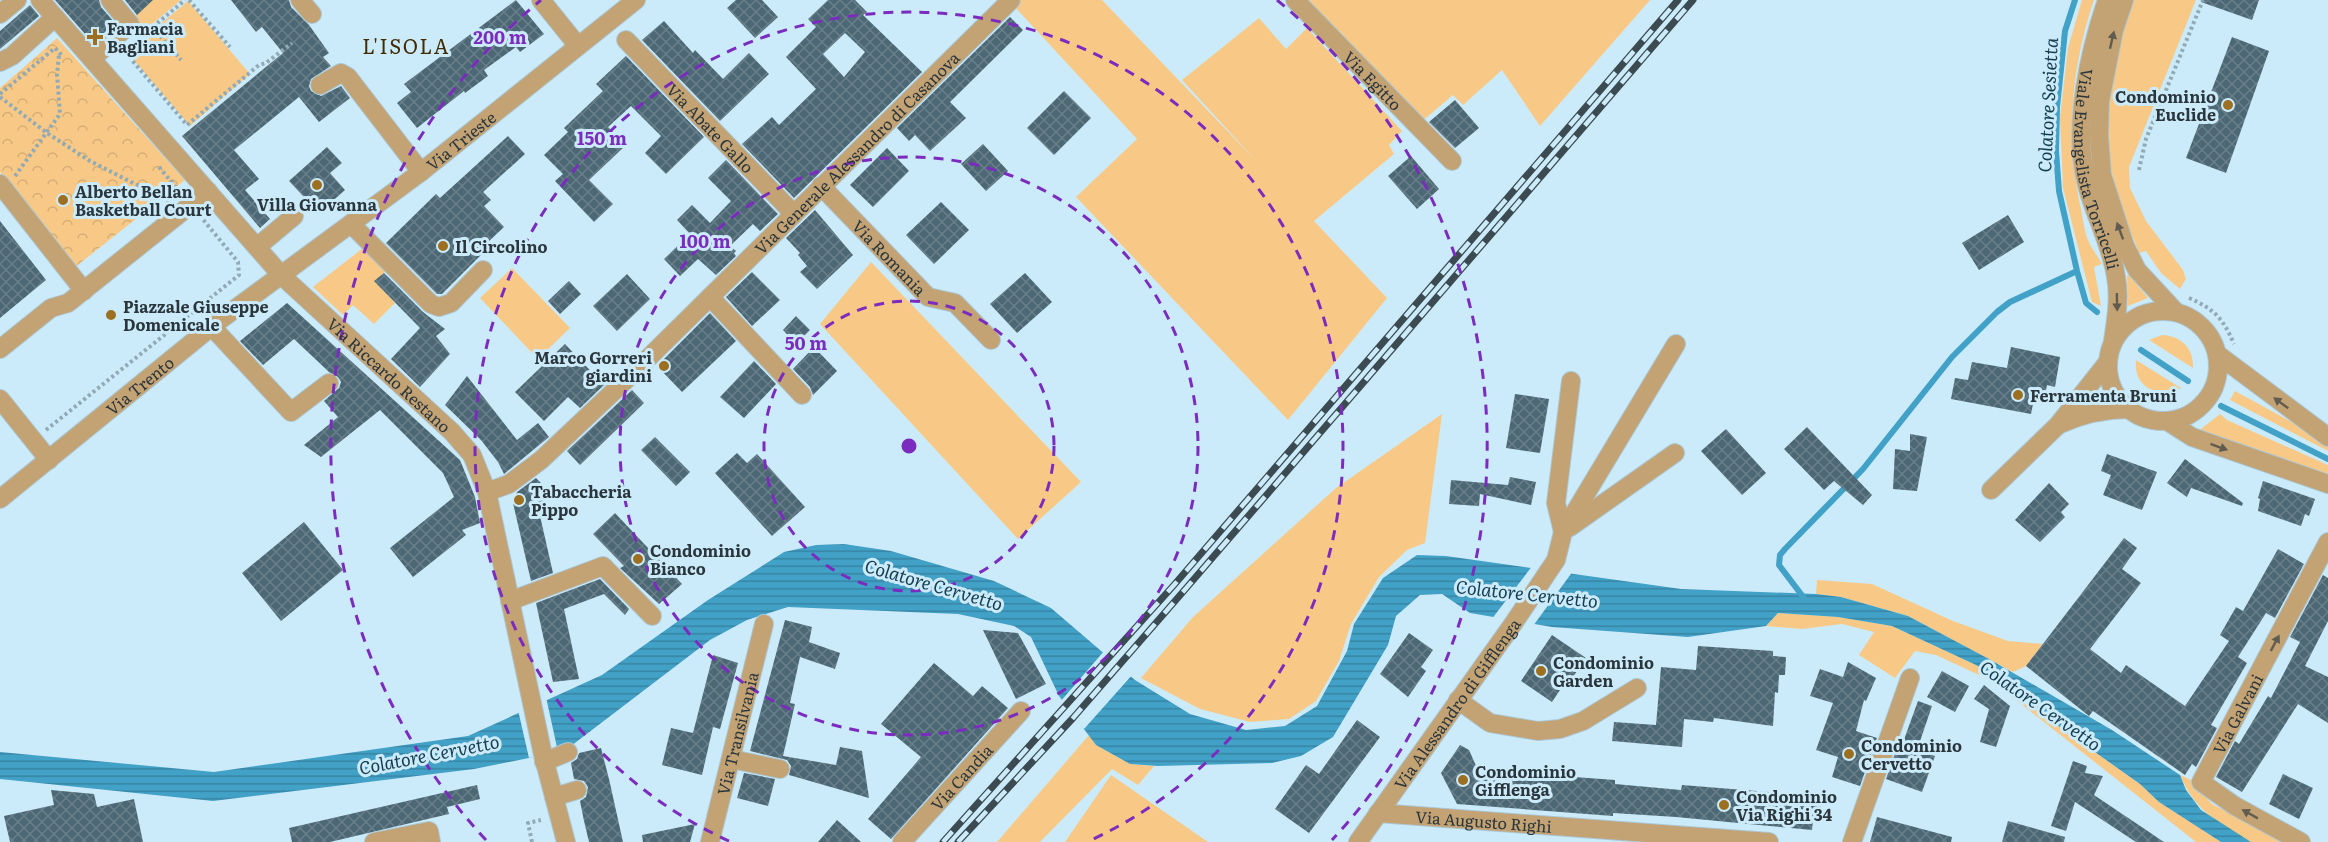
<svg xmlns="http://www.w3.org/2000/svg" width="2328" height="842" viewBox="0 0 2328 842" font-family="Literata,serif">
<defs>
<pattern id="park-crowns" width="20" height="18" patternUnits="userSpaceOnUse" patternTransform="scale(1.5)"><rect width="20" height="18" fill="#f8c986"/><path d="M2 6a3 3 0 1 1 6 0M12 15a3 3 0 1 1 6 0" fill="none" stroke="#d5ad75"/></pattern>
<pattern id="water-rules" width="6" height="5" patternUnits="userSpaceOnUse" patternTransform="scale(1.5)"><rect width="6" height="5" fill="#42a1c7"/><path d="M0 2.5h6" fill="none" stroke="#3784a3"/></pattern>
<pattern id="building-cross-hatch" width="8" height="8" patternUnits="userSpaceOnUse" patternTransform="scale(1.5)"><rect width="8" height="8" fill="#4c6875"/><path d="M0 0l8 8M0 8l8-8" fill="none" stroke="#697f89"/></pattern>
</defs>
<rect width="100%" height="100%" fill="#ccebfa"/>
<path fill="#f8c986" d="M 139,0 L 181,0 L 145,30 L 133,18 L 145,7 Z
M 1020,0 L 1102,0 L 1257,162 L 1182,80 L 1259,18 L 1286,49 L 1307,28 L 1402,131 L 1389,145 L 1394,154 L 1314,221 L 1387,298 L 1288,420 L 1076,197 L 1137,139 L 1014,6 Z
M 1304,0 L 1650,0 L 1540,126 L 1502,70 L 1463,105 L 1453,95 L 1420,123 Z
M 2082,0 L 2094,0 C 2071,68 2065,138 2081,209 C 2083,219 2084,230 2088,240 C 2091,248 2098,256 2102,264 L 2094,267 L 2101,306 L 2092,302 L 2063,188 L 2060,118 L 2068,48 Z
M 2134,0 L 2196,0 L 2129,167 L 2130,188 L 2146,221 L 2183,270 L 2186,279 L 2180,289 L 2161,273 L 2146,251 L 2139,253 C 2133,236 2124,218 2119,201 C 2098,137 2111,61 2134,0 Z
M 188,1 L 250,74 L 190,126 L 127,52 Z
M 363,248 L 386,271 L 375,281 L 395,303 L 374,324 L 353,305 L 343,315 L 313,287 Z
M 871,262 L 1081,482 L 1018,539 L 820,324 Z
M 512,268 L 570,328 L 538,359 L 480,298 Z
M 2127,275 L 2130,276 L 2148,298 L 2128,306 Z
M 2162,335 C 2181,336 2194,348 2193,368 L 2149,340 Z
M 2136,360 L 2181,388 C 2158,398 2133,388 2136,360 Z
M 2235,391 L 2328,442 L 2328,451 L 2230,400 Z
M 1442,414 L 1425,543 L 1407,550 L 1379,577 L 1351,624 L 1339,661 L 1316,701 L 1289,719 L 1250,722 L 1200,709 L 1141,678 L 1193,617 L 1336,488 Z
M 2220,414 L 2227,420 L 2328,465 L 2328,476 L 2196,433 Z
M 1817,580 L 1872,584 L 1953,621 L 2008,641 L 2043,644 L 2026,666 L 2013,672 L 1908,616 L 1841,597 L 1816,594 Z
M 1778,613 L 1838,617 L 1892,626 L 1976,665 L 1998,679 L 2061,728 L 2140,784 L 2159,802 L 2221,842 L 2196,842 L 1992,681 L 1936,655 L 1915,651 L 1895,678 L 1859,655 L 1874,632 L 1842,624 L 1802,629 L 1766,626 Z
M 1089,735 L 1096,745 L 1130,764 L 1154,766 L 1138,785 L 1112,769 L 1040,842 L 997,842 Z
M 1111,775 L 1208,842 L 1065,842 Z
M 2180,775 L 2191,780 L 2212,804 L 2286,842 L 2251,842 L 2243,839 C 2214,819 2195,810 2180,775 Z"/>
<path fill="url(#park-crowns)" d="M 57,38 L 185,180 L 74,268 L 0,172 L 0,88 Z"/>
<path fill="url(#water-rules)" d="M 844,544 L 891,551 L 994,581 L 1051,608 L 1135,680 L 1190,714 L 1246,730 L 1285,726 L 1317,706 L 1347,651 L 1354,624 L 1383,578 L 1417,555 L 1446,556 L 1681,589 L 1816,594 L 1841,597 L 1908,616 L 1989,659 L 2112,730 L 2180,775 L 2186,790 L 2201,810 L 2251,842 L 2221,842 L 2159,802 L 2140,784 L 2061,728 L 1998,679 L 1976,665 L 1892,626 L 1838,617 L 1778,613 L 1766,626 L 1688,637 L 1552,627 L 1470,613 L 1442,594 L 1420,595 L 1396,616 L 1388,645 L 1333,737 L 1301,756 L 1272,763 L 1158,766 L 1130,764 L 1096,745 L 1059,696 L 1031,637 L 1014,626 L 958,614 L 788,607 L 747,620 L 710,640 L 567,749 L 529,758 L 474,769 L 213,801 L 0,779 L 0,752 L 214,772 L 468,736 L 602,675 L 708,600 L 784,552 L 816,545 Z"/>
<path fill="#ccebfa" d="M 1533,565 L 1573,571 L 1533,626 L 1491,620 Z
M 1105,650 L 1133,674 L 1084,729 L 1060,702 Z
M 546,697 L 558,752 L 529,758 L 518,710 Z"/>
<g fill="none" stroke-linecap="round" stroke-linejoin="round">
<path stroke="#42a1c7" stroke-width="6" d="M 2075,0 L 2065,31 L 2057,107 L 2056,151 L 2059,191 L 2077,271 L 2086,303 L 2097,312
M 2141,350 L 2188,381
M 2221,406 L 2328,459
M 1804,598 L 1779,565 L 1780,555 L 1785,549 L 1863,469 L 1952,357 L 1997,312 L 2010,302 L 2077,271"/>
</g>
<path fill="url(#building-cross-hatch)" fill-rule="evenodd" d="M 55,0 L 99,0 L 101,7 L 115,23 L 93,43 Z
M 125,0 L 153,0 L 137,15 Z
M 231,0 L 289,0 L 291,7 L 309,25 L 329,53 L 323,57 L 331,66 L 311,79 L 309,86 L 311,91 L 321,96 L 341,86 L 350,98 L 319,122 L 299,97 L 234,150 L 259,179 L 245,190 L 270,219 L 260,228 L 182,136 L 283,53 L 262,27 L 256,32 Z
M 516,0 L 544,34 L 520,52 L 516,47 L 484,70 L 488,76 L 465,93 L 464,91 L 417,128 L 397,103 L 411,92 L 404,84 Z
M 736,0 L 762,0 L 778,17 L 755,38 L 727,8 Z
M 828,0 L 855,0 L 867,12 L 863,15 L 922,72 L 794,198 L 742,144 L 772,117 L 779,125 L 816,89 L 786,57 L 816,27 L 808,19 ZM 845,33 L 865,52 L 844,77 L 823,54 Z
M 2202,0 L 2259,0 L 2252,20 L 2201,2 Z
M 30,5 L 39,16 L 0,49 L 0,31 Z
M 1010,17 L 1023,30 L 950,102 L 966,118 L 930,151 L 915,135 L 909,141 L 897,128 Z
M 664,21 L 693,53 L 695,50 L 723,79 L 749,53 L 769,74 L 720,121 L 642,40 Z
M 2232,37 L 2269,51 L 2226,173 L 2186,158 Z
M 626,56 L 704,137 L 666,174 L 645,153 L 661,136 L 631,106 L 608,127 L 626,145 L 589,180 L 613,204 L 594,222 L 555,181 L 563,174 L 544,155 L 568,132 L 564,128 L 603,91 L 596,84 Z
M 1064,91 L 1091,118 L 1054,155 L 1027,128 Z
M 1455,100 L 1479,128 L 1455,148 L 1429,122 Z
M 508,136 L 525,154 L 483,192 L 491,200 L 484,206 L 504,227 L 486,244 L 489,247 L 442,294 L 437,294 L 386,243 L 436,194 L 440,198 Z
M 983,144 L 1008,171 L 986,191 L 961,164 Z
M 327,147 L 342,163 L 330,173 L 345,190 L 319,213 L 289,181 Z
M 887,148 L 909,171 L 873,207 L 850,185 Z
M 1411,156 L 1439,189 L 1417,209 L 1388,176 Z
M 726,160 L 778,214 L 760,231 L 753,224 L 730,246 L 736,251 L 734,253 L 736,256 L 716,275 L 698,259 L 680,276 L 664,259 L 690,234 L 677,220 L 692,205 L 710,223 L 731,201 L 708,178 Z
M 941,202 L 969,230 L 934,264 L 906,235 Z
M 815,210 L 853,255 L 817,289 L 800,272 L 807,266 L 798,255 L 800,253 L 786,238 Z
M 2008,215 L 2024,242 L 1979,270 L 1962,243 Z
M 0,221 L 46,280 L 0,318 Z
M 752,272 L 780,300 L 752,326 L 726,297 Z
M 384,273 L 423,312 L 445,329 L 436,336 L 450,354 L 420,387 L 391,359 L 420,328 L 374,281 Z
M 1025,273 L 1052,302 L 1017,333 L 990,304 Z
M 627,274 L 650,299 L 617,331 L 593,306 Z
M 569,281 L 581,294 L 560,314 L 548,301 Z
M 287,303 L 460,460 L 475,497 L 480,523 L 462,530 L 466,535 L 413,577 L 390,548 L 454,497 L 443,473 L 380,410 L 321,457 L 304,445 L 338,417 L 324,401 L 339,388 L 341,382 L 338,377 L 329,372 L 294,339 L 263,365 L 240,341 Z
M 710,313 L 736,341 L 682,392 L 657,366 Z
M 796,316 L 810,330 L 796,344 L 783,330 Z
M 565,344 L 604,385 L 580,408 L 568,397 L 544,421 L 515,392 Z
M 814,347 L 837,371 L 813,395 L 810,387 L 793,369 Z
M 2011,347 L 2060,357 L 2055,387 L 2047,385 L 2045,396 L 2035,394 L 2031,414 L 1951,399 L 1955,378 L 1968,380 L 1972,362 L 2007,368 Z
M 754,361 L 776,384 L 744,418 L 720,397 Z
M 467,376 L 517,440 L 538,423 L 549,437 L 504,474 L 498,462 L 481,440 L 445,405 Z
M 632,390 L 644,403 L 580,465 L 567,451 Z
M 1515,394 L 1549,399 L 1540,453 L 1506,448 Z
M 1807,427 L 1872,495 L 1863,505 L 1834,481 L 1824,490 L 1784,449 Z
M 1726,429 L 1766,473 L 1742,495 L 1701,451 Z
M 1910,434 L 1927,437 L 1917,491 L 1893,489 L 1895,449 L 1910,451 Z
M 655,437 L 690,472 L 676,486 L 641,450 Z
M 737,453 L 747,463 L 757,454 L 805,507 L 772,536 L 715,473 Z
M 2107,454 L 2157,472 L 2142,510 L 2103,495 L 2111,475 L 2101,471 Z
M 2185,459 L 2243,503 L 2242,506 L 2191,488 L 2187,497 L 2167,483 Z
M 1510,477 L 1536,482 L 1531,505 L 1480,494 L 1479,506 L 1449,504 L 1451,480 L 1508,485 Z
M 536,478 L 552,494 L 538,507 L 553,573 L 531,581 L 513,503 L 517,492 Z
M 2263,481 L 2315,499 L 2309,516 L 2305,514 L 2301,526 L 2258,511 L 2260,499 L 2258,498 Z
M 2049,483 L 2069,504 L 2061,512 L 2065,517 L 2040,542 L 2015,520 Z
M 615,513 L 682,584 L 659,604 L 620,568 L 624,566 L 593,534 Z
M 304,522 L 343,570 L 281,621 L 242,573 Z
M 2124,538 L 2137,548 L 2122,569 L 2141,583 L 2090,649 L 2121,673 L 2126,665 L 2185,706 L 2229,641 L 2220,635 L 2236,607 L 2243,611 L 2278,549 L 2304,564 L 2275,618 L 2266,613 L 2238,657 L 2247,663 L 2211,725 L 2217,728 L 2196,767 L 2192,764 L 2185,775 L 2093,711 L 2089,716 L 2026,666 Z
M 2323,575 L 2328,578 L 2328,621 L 2305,666 L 2328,677 L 2328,723 L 2298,704 L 2242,792 L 2216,777 L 2235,741 L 2239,744 L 2268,696 L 2271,698 L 2300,642 L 2290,637 Z
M 600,579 L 629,609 L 625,615 L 604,594 L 564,609 L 579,679 L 553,682 L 536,603 Z
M 785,620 L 812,627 L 809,642 L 840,653 L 835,669 L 800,657 L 790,703 L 795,704 L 783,756 L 836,765 L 840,747 L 862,751 L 869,798 L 789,775 L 791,766 L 787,760 L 750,751 Z
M 983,630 L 1018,633 L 1046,684 L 1016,699 Z
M 1409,633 L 1433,650 L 1421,667 L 1426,671 L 1408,697 L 1380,674 Z
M 1552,635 L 1586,658 L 1573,677 L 1570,675 L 1552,702 L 1521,681 Z
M 1698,646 L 1773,651 L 1773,656 L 1786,657 L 1785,675 L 1779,675 L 1778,693 L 1775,692 L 1773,726 L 1714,718 L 1713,722 L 1684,719 L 1682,747 L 1612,741 L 1614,722 L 1656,725 L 1661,667 L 1696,670 Z
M 713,655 L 738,663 L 720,729 L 713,727 L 702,775 L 662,765 L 671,728 L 693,733 Z
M 1848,662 L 1876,678 L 1866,701 L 1864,700 L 1856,731 L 1877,738 L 1860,786 L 1832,777 L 1838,757 L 1816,750 L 1833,703 L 1810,696 L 1820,669 L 1843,677 Z
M 934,663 L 973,696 L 982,686 L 1008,708 L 891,839 L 868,819 L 921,757 L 881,724 Z
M 1942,671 L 1969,686 L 1955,712 L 1927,697 Z
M 1984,685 L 2010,706 L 1996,747 L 1980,742 L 1989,709 L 1974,699 Z
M 1918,701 L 1932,706 L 1917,750 L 1935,756 L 1922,792 L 1886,779 L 1898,745 L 1902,745 Z
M 1357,720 L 1380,737 L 1309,833 L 1275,809 L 1306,765 L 1319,774 Z
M 1460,745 L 1469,750 L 1481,777 L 1544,781 L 1545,769 L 1575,770 L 1575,777 L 1615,780 L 1615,784 L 1681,790 L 1682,785 L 1769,792 L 1770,800 L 1821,803 L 1819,820 L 1813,820 L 1812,830 L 1676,817 L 1613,813 L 1613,816 L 1457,804 L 1441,773 Z
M 601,748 L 609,779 L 623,842 L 589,842 L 584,821 L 580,801 L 586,797 L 588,787 L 584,781 L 574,779 L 571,763 L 577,759 L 579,753 Z
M 2073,761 L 2087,766 L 2085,773 L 2103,776 L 2094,795 L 2164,842 L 2136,842 L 2075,802 L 2066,831 L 2051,826 Z
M 744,773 L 775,779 L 768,806 L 737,798 Z
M 2283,774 L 2313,788 L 2299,819 L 2269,804 Z
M 477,785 L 480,799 L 447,807 L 449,814 L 330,842 L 292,842 L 289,828 Z
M 51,790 L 94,794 L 97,807 L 134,799 L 143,842 L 10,842 L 4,816 L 54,805 Z
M 1877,817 L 1952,837 L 1951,842 L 1870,842 Z
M 837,820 L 861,842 L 818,842 Z
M 2008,821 L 2065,837 L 2064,842 L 2002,842 Z
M 695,824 L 690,842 L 643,842 L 642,835 Z"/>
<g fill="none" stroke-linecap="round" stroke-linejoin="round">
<g stroke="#acc7d4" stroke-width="20">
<g id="minor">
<path id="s1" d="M 40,0 L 282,276 L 452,432 L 472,455 L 487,492 L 543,755 L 566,842"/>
<path d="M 300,0 L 312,14"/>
<path d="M 541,0 L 578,46"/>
<path id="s2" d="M 1295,0 L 1452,161"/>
<path id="s3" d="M 2107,0 C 2089,52 2073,126 2086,181 C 2093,213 2111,243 2116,277 C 2120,298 2116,320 2113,341"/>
<path d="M 2124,0 L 2114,30 L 2100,101 L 2099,136 L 2102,175 L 2125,246 L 2137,270 L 2176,312"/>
<path d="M 0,14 L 17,0"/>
<path id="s4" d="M 626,40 L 794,214"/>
<path d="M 92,59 L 130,24 L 110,0"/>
<path d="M 0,62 L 12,56 L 55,17"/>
<path d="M 320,85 L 341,73 L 348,77 L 421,172"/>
<path d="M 0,184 L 84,291"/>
<path id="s5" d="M 821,186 L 928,297 L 955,303 L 991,340"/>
<path d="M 352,225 L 431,304 L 439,307 L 451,303 L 483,270"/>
<path d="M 257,247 L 294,216"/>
<path d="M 710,297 L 802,395"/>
<circle cx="2163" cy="366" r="55"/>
<path d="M 212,327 L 291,412 L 329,383"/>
<path d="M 0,349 L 51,308 L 68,303 L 208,191"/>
<path d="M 2217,354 L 2328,437"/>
<path d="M 0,399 L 49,460"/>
<path d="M 2167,421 L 2192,437 L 2328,484"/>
<path d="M 2060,424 C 2083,414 2103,409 2128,409"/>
<path d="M 1991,490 L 2058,425 L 2107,363"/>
<path id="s6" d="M 487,492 L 509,484 L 541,460 L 629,377 L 1011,0"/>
<path id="s7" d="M 0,499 L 216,323 L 421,172 L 636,0"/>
<path d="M 1570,527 L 1675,453"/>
<path d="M 1563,532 L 1556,503 L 1571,381"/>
<path d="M 510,601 L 603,566 L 652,616"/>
<path d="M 1458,700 L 1490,723 L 1538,731 L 1560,729 L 1583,721 L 1637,688"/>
<path d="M 731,759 L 780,769"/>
<path d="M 544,762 L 568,752"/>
<path d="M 554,797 L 577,790"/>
<path id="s8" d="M 1378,813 L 1769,842"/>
<path d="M 374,842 L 429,831 L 431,842"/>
<path id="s9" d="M 710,842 L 764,624"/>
<path id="s10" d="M 902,842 L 1021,711"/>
<path id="s11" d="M 1358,842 L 1513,624 L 1556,560 L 1563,532 L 1676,344"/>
<path d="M 1852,842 L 1910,678"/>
<path id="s12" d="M 2301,842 L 2235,806 L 2201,782 L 2328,542"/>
</g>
</g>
<path stroke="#91aab5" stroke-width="4" stroke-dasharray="3 3" stroke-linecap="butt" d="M 189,0 L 230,47
M 152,27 L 181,60
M 148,31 L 185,0
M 125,52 L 187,125 L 259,65 L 266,63 L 292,43
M 0,94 L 55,48 L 63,57
M 0,97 L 47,133 L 90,161 L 135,184 L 164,196 L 169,202
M 159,167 L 179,191
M 2139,170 L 2146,139 L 2203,0
M 15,176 L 60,114 L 57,74 L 59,55
M 2189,298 C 2214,309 2223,318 2234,344
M 46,430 L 239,275 L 238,262 L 201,217
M 532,842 L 528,823 L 541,820"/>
<use href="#minor" stroke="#c3a273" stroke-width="18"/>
<g stroke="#3c4a51" stroke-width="7">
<path id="rail" d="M 943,842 L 1174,585 L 1678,0
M 958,842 L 1073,718 L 1182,593 L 1693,0"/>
</g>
<use href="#rail" stroke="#ccebfa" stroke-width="4.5" stroke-dasharray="14" stroke-linecap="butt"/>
</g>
<defs><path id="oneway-solid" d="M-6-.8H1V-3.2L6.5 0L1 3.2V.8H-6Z" transform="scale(1.5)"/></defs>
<g fill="#605c4f">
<use href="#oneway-solid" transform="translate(2112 40) rotate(-77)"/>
<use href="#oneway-solid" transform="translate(2120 231) rotate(-110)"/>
<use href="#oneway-solid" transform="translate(2117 302) rotate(89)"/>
<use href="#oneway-solid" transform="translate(2281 403) rotate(-144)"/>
<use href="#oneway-solid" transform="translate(2219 447) rotate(20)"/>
<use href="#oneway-solid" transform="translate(2275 643) rotate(-62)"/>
<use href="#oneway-solid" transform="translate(2250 814) rotate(-151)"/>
</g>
<g fill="none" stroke="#7b2cbf" stroke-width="3" stroke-dasharray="10 8">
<circle cx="909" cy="446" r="145"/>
<circle cx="909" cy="446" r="289"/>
<path d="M729 841A434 434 0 1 1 1089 841"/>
<path d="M486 840A578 578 0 0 1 541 0M1277 0A578 578 0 0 1 1332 840"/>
</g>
<g fill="#9d6f20" stroke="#ccebfa" stroke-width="2">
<path d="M92 28h6v6h6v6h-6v6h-6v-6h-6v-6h6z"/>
<circle cx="2228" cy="105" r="6"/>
<circle cx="317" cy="185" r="6"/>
<circle cx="63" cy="200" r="6"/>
<circle cx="443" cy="246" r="6"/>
<circle cx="111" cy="315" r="6"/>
<circle cx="664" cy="366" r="6"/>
<circle cx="2018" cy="395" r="6"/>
<circle cx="519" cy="500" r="6"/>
<circle cx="638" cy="559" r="6"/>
<circle cx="1541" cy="671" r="6"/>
<circle cx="1849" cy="754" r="6"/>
<circle cx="1463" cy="780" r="6"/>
<circle cx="1724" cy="805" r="6"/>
</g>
<g text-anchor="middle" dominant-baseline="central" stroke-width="6" stroke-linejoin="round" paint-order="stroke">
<g font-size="16" font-weight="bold" fill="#2a363c" stroke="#ccebfa" text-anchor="start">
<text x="107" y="28">Farmacia<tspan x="107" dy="18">Bagliani</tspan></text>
<text x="2216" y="96" text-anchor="end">Condominio<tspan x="2216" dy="18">Euclide</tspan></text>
<text x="75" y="191">Alberto Bellan<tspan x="75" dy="18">Basketball Court</tspan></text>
<text x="317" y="204" text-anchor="middle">Villa Giovanna</text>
<text x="455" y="246">Il Circolino</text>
<text x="123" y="306">Piazzale Giuseppe<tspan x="123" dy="18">Domenicale</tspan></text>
<text x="652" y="357" text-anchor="end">Marco Gorreri<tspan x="652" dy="18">giardini</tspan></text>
<text x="2030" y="395">Ferramenta Bruni</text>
<text x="531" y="491">Tabaccheria<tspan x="531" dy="18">Pippo</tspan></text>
<text x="650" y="550">Condominio<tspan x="650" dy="18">Bianco</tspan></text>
<text x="1553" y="662">Condominio<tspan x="1553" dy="18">Garden</tspan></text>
<text x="1861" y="745">Condominio<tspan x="1861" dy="18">Cervetto</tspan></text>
<text x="1475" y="771">Condominio<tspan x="1475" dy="18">Gifflenga</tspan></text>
<text x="1736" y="796">Condominio<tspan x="1736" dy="18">Via Righi 34</tspan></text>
</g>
<g font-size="16" fill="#2a363c" stroke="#ccebfa">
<text stroke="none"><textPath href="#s2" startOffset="112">Via Egitto</textPath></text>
<text stroke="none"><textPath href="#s4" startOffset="122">Via Abate Gallo</textPath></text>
<text stroke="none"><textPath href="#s7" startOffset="584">Via Trieste</textPath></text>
<text stroke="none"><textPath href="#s6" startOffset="504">Via Generale Alessandro di Casanova</textPath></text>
<text stroke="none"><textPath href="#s3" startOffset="174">Viale Evangelista Torricelli</textPath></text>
<text stroke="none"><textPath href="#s5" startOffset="99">Via Romania</textPath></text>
<text stroke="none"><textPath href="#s1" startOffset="513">Via Riccardo Restano</textPath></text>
<text stroke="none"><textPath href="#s7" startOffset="180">Via Trento</textPath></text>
<text stroke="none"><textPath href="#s11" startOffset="170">Via Alessandro di Gifflenga</textPath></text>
<text stroke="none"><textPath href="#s12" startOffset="194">Via Galvani</textPath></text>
<text stroke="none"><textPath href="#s9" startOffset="112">Via Transilvania</textPath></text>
<text stroke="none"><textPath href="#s10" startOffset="88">Via Candia</textPath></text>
<text stroke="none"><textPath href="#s8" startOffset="106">Via Augusto Righi</textPath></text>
</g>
<g font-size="18" font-style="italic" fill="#143d4e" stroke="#ccebfa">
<text transform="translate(2047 105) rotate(-87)">Colatore Sesietta</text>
<text transform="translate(934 584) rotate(16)">Colatore Cervetto</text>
<text transform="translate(1527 593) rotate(6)">Colatore Cervetto</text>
<text transform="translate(2041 705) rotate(35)">Colatore Cervetto</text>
<text transform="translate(429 754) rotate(-11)">Colatore Cervetto</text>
</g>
<g font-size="20" letter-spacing="1.5" fill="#422c06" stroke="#ccebfa">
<text x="406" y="45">L'ISOLA</text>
</g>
</g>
<circle cx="909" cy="446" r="9" fill="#7b2cbf" stroke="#ccebfa" stroke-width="3"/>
<g font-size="18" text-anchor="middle" font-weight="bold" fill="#7b2cbf" stroke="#ccebfa" stroke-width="6" stroke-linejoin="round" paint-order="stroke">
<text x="500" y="44">200 m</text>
<text x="602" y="145">150 m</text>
<text x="705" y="248">100 m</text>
<text x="806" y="350">50 m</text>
</g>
</svg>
